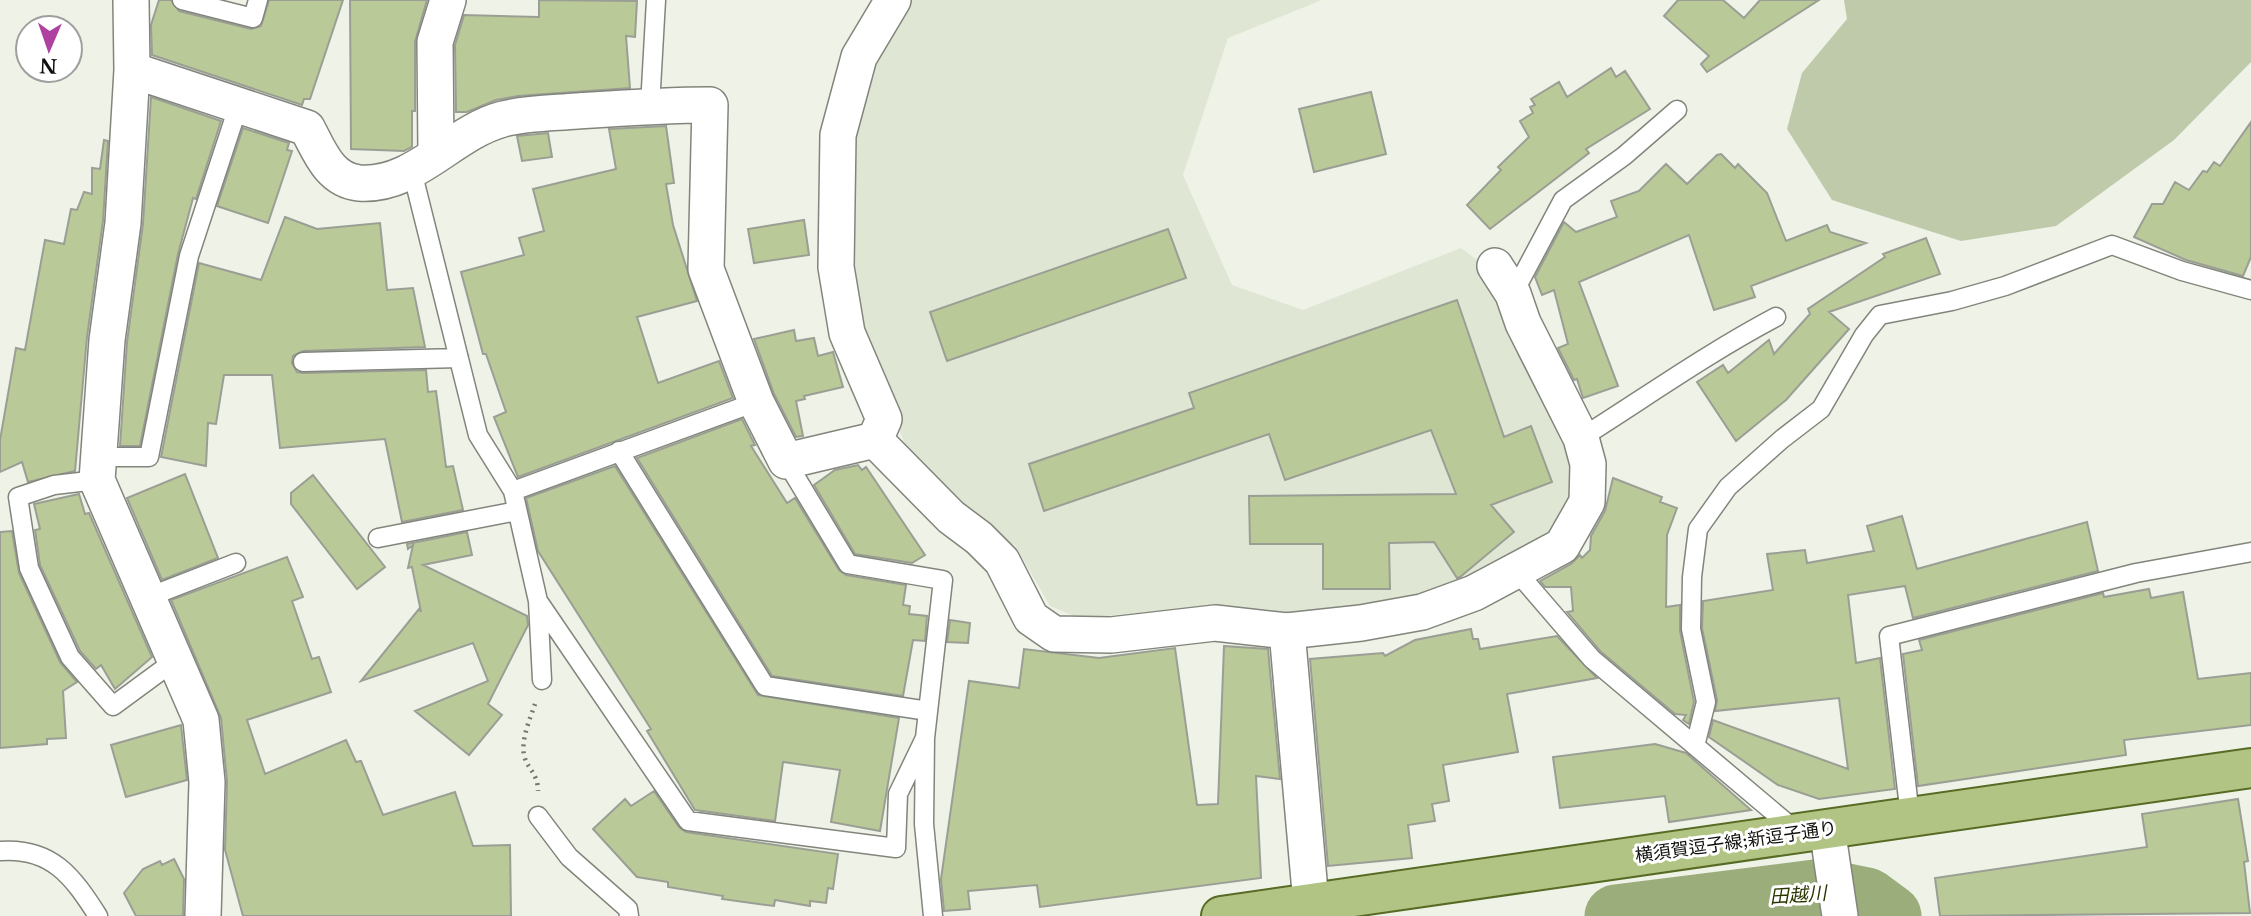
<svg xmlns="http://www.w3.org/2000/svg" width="2251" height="916" viewBox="0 0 2251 916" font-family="'Libre Baskerville','Noto Sans JP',serif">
<rect width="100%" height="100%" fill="#eef2e7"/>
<path fill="#e0e6d4" d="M 904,0 L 1322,0 L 1228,38 L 1183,175 L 1232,285 L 1303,310 L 1461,248 L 1489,269 L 1573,434 L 1576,499 L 1541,546 L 1472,583 L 1366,613 L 1290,620 L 1221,606 L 1079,618 L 1050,606 L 1015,545 L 969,524 L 904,442 L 840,269 L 845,145 L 891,18 Z"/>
<path fill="#becaaa" d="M 1844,0 L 2251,0 L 2251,62 L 2174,140 L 2056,226 L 1961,241 L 1832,200 L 1787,129 L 1802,73 L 1847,19 Z"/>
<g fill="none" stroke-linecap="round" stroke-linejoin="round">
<path stroke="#9cad7c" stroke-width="63" d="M 1616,916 L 1823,890 L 1867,899 L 1890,916"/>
</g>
<path fill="#b9ca98" stroke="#9b9e94" stroke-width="2" d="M 159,0 L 171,0 L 179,11 L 251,29 L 261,26 L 269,0 L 343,0 L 310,99 L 304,99 L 302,105 L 152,55 L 151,25 Z
M 350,0 L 427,0 L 415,42 L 415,111 L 412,111 L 412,147 L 404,151 L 351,149 Z
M 539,0 L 637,1 L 635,37 L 626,36 L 630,88 L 518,96 L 496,100 L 467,112 L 456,112 L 455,45 L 464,15 L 539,17 Z
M 1678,0 L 1723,0 L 1744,18 L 1760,0 L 1819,0 L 1707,72 L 1701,64 L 1709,56 L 1664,16 Z
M 1611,68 L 1616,77 L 1625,71 L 1650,109 L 1586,149 L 1589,153 L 1490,229 L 1467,205 L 1501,170 L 1498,167 L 1529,137 L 1520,121 L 1533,113 L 1530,107 L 1535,105 L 1531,99 L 1559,82 L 1567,97 Z
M 1371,92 L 1386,154 L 1314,172 L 1299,109 Z
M 151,97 L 221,121 L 196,199 L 193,198 L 178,254 L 140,446 L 120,446 L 127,342 L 143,224 Z
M 2251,122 L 2251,257 L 2243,276 L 2186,260 L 2134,237 L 2152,204 L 2163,204 L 2175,182 L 2189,190 L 2203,171 L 2207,172 L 2214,162 L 2220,166 Z
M 666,126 L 674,183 L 666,184 L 673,225 L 697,301 L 637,317 L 658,383 L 719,361 L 733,398 L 518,477 L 494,417 L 506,412 L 486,354 L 483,354 L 461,272 L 524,255 L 519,238 L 544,231 L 533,189 L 616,169 L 609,129 Z
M 243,128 L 289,143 L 287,150 L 292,151 L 268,223 L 217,206 Z
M 548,133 L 552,157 L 522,161 L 517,136 Z
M 104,140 L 108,141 L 103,221 L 87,337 L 75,471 L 28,482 L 22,462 L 0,472 L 0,440 L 16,348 L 25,350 L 45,240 L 64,244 L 71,209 L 77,210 L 84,192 L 92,194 L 92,168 L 100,169 Z
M 1721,154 L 1735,168 L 1738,164 L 1767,193 L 1786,241 L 1827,225 L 1830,232 L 1866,243 L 1751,286 L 1755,297 L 1714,310 L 1689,235 L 1579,282 L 1618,386 L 1583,398 L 1577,379 L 1574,380 L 1558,348 L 1568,344 L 1554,290 L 1542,295 L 1535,277 L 1564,222 L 1576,232 L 1617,217 L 1611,201 L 1639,191 L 1666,164 L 1687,184 L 1717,155 Z
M 285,217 L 317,229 L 380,223 L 387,290 L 413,288 L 425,347 L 303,351 L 293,356 L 292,363 L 297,372 L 303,373 L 426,370 L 428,392 L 436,391 L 446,467 L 453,466 L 463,510 L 402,522 L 385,439 L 280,448 L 272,375 L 224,375 L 216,424 L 208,423 L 206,466 L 161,457 L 199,263 L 261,280 Z
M 804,220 L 809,255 L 754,263 L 748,229 Z
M 1168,229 L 1186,278 L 947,361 L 930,312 Z
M 1926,238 L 1940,274 L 1829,312 L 1849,329 L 1786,400 L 1736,441 L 1697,382 L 1723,365 L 1728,373 L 1769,340 L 1774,354 L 1810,314 L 1808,309 L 1885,257 L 1883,254 Z
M 1457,300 L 1504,437 L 1531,426 L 1552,482 L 1491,505 L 1514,532 L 1460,577 L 1457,578 L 1434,542 L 1389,543 L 1390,589 L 1323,589 L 1323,544 L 1250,544 L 1249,496 L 1456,494 L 1431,430 L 1285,480 L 1269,434 L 1044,511 L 1029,464 L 1194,408 L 1189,393 Z
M 794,330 L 796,341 L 814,338 L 818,356 L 833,352 L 843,387 L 804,396 L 805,399 L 796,401 L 803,436 L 796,437 L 774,394 L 754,339 Z
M 742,419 L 755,445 L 751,446 L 787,503 L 795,498 L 839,570 L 846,575 L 906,585 L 903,605 L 910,606 L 909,614 L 927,616 L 925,641 L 913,640 L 903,696 L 772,676 L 637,458 Z
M 858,465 L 862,470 L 866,467 L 925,555 L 912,563 L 855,554 L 814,485 L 835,470 Z
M 615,466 L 758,695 L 899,718 L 880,831 L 831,822 L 840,770 L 783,762 L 775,821 L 695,810 L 647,731 L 651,729 L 538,551 L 526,498 Z
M 185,474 L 218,558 L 162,580 L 127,498 Z
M 313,475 L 385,567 L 357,589 L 291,504 L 291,493 Z
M 1613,478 L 1662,497 L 1660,502 L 1677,508 L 1667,535 L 1666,607 L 1680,605 L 1680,631 L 1694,702 L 1689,724 L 1683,720 L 1686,715 L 1675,714 L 1600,651 L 1567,612 L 1573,611 L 1571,587 L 1545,587 L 1540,581 L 1571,564 L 1580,555 L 1582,558 L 1590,550 L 1591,536 L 1605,511 Z
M 79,494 L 85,514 L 89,513 L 152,657 L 115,689 L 101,665 L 96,669 L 80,651 L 40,565 L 35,530 L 40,529 L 34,504 Z
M 1902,516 L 1917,569 L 2087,522 L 2098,571 L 1913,618 L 1905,586 L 1848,595 L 1856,663 L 1880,658 L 1895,789 L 1819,799 L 1778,785 L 1709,737 L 1713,720 L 1848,769 L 1839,698 L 1715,711 L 1717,700 L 1702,628 L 1703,601 L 1773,590 L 1767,554 L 1805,550 L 1807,563 L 1874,551 L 1867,526 Z
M 12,531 L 19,573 L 60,662 L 77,682 L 63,691 L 66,738 L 47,739 L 47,744 L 0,748 L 0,532 Z
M 467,532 L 472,555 L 423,565 L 527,616 L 528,625 L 488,704 L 502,715 L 469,755 L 415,711 L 488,681 L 473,643 L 361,681 L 419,609 L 421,612 L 412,567 L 408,568 L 413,545 L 408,549 L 407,544 Z
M 287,557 L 303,597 L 292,601 L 312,659 L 319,657 L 331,692 L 247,720 L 265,774 L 346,740 L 356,762 L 361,761 L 383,815 L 455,792 L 473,846 L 510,845 L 511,916 L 243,916 L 225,850 L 227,782 L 221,718 L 171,600 Z
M 2149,589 L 2151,598 L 2183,592 L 2198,679 L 2251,673 L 2251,725 L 2124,740 L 2126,755 L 1918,786 L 1903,654 L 1922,650 L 1919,640 L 2103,593 L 2104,597 Z
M 950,620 L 970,623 L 968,643 L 947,642 Z
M 1471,629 L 1473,639 L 1478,639 L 1480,649 L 1557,636 L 1597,678 L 1507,694 L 1518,752 L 1443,765 L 1449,801 L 1432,804 L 1435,821 L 1408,825 L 1412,858 L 1328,866 L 1310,659 L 1383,653 L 1385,656 L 1415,640 Z
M 1224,646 L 1268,649 L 1280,779 L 1256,776 L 1261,878 L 1040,907 L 1037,885 L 968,891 L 970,909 L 944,911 L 941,879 L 969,681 L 1019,688 L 1024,649 L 1099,658 L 1175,648 L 1197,805 L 1218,804 Z
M 181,725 L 187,780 L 126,797 L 111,745 Z
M 1655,744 L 1686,753 L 1751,810 L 1669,822 L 1665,796 L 1560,808 L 1553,757 Z
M 654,791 L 679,827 L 686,832 L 838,854 L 833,889 L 828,888 L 826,903 L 810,901 L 810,906 L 775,900 L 774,906 L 722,899 L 723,896 L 668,887 L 668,882 L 637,877 L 593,829 L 625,799 L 631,806 Z
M 2238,799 L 2248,861 L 2244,862 L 2250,913 L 1940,916 L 1935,878 L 2147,847 L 2142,814 Z
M 174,859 L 184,879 L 183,916 L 136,916 L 124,893 L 143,869 L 160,861 L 162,865 Z"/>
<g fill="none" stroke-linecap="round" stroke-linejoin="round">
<g stroke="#81857b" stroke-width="21">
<path id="service" d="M 182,0 L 253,18 L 258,0
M 650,106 L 656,0
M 412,171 L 478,435 L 513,491 L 538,601 L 688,821 L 896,848 L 898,794 L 925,738
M 1513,294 L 1563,200 L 1624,156 L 1677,110
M 303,362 L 459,358
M 1581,438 C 1646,397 1708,353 1776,317
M 619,451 L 765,686 L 928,711
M 99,457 L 149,457 L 189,256 L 239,104
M 786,461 L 848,564 L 943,580 L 925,738 L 924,824 L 933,916
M 97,480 L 54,485 L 18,497 L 29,568 L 70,657 L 113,706 L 177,659
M 513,491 L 756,402
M 378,538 L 517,511
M 1517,572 L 1592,659 L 1795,830
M 146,598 L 236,563
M 538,601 L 542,680
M 1695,746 L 1706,702 L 1691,629 L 1692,577 L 1698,529 L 1728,487 L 1782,439 L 1821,409 L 1864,335 L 1880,315 L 1952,301 L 2005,286 L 2112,245 L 2182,271 L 2251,290
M 538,816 L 569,857 L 628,909 L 629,916
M 1910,816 L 1889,636 L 2136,573 L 2251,552
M 0,851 C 52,847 73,877 98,916"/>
</g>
<g stroke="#81857b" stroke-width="38">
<path id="minor" d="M 131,0 L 132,70 L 123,223 L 107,340 L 97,480 L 201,720 L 207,782 L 203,916
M 132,70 L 307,128 C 319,150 329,180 359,183 C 415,187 451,133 503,119 C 526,113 553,113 577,111 C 622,108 666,105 710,105 L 706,269 L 756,402 L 786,461 L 875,440 L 951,517 L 979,538 L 1002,561 L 1031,618 L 1054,634 L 1111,635 L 1215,623 L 1287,631 L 1361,623 L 1422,612 L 1474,593 L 1562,546 L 1587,502 L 1588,464 L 1581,438 L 1523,323 L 1513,294 L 1495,266
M 436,154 L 435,42 L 448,0
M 875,440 L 884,419 L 847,333 L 836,267 L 838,135 L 859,57 L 893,0
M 1287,631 L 1311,903
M 1827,828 L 1840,916"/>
</g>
<g stroke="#576b24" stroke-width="42">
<path id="primary" d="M 1221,916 L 2251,768"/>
</g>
<path stroke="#74766f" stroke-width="4.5" stroke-dasharray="2 5" stroke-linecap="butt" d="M 535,704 C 530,719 521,739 524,755 C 527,769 538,773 538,791"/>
<use href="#service" stroke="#fff" stroke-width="18"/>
<use href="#minor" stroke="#fff" stroke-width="35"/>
<use href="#primary" stroke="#b2c483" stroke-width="38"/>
</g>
<g text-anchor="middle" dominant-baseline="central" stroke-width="6" stroke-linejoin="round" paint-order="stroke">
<g font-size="18" fill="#0f100c" stroke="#fff">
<text transform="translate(1736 842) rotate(-8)">横須賀逗子線;新逗子通り</text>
</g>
<g font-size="19" font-style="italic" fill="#293600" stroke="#fff">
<text transform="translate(1798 895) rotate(-4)">田越川</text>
</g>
</g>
<g transform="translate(49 49) rotate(182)"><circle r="33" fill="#ffffff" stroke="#9f9f9e" stroke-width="2"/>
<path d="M0-5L12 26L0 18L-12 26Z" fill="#af41a0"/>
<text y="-10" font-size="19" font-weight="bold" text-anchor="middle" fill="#0f100c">N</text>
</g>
</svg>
